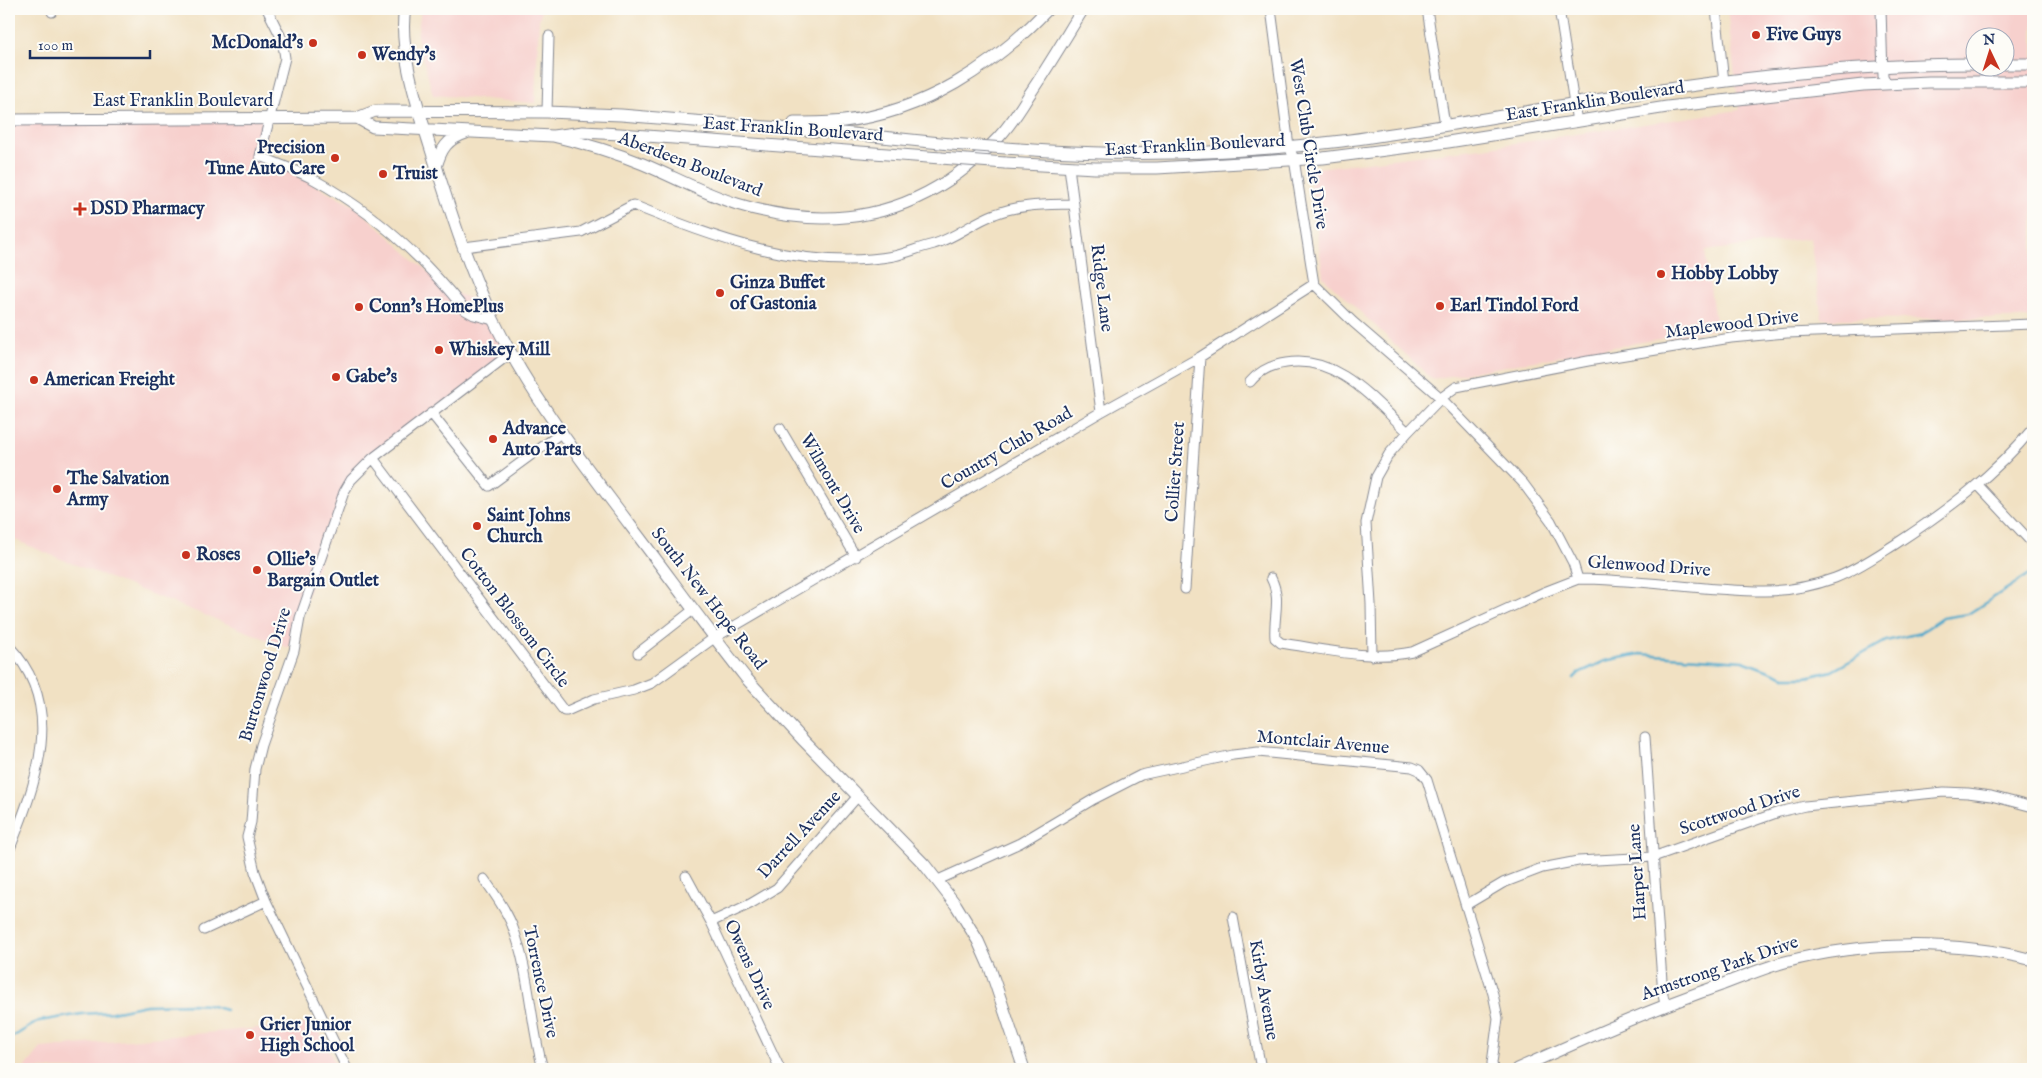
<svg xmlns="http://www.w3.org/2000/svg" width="2042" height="1078" viewBox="0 0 2042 1078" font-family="'IM FELL English',serif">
<rect width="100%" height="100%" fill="#fdfcf7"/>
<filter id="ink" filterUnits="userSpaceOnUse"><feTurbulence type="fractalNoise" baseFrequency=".02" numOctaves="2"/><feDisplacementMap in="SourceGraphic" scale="10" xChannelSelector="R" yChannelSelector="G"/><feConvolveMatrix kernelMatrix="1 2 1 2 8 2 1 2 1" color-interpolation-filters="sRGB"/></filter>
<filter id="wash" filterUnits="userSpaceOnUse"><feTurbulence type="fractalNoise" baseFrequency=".0096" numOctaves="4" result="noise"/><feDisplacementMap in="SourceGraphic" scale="20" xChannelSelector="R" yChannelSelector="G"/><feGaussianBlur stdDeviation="1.12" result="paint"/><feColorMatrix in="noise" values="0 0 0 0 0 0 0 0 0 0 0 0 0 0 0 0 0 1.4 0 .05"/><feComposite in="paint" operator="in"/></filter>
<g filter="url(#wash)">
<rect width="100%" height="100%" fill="#f1e1c3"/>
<path fill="#f7d0cd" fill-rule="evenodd" d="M 421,9 L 542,9 L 539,20 L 535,103 L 433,95 L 417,37 Z
M 1727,9 L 2033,9 L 2033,318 L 1822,319 L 1810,238 L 1705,251 L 1716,329 L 1432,379 L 1323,277 L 1309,169 L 1483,148 L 1739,110 ZM 1974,38 L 2004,38 L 2004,68 L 1974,68 Z
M 270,118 L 261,156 L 356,207 L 448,290 L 466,297 L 485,301 L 511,353 L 373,458 L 340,503 L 289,648 L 58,558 L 13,539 L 9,531 L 9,120 Z
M 315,1023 L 338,1069 L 24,1069 L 41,1048 Z"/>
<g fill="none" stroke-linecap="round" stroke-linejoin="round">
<path stroke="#4da8cb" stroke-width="2.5" d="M 1574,678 L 1579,673 L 1605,661 L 1640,654 L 1743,661 L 1785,677 L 1806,677 L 1832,671 L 1886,641 L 1920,633 L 1942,618 L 1968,614 L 2033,572
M 9,1039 L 39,1021 L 82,1014 L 112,1012 L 146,1005 L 191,1004 L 208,1005 L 226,1010
M 1777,1069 L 1795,1066 L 1801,1069"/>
</g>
</g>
<g filter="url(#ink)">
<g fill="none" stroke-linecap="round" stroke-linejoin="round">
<g stroke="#868890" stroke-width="11">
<path id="minor" d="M 267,9 L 282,39 L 285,58 L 260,156 C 278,164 296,170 313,179 C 372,211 423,257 465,310 L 474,315 L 493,320
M 1271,9 L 1289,146 L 1294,159 L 1314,284
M 1427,9 L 1445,125
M 1559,9 L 1577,122
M 1716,9 L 1724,82
M 1881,9 L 1883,76 L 1887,84
M 52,12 L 53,9
M 547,112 L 549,36
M 1069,167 L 1101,412
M 464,247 L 581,232 L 633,205 C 715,238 804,272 894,256 C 907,253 921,247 934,244 C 957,237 973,222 995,214 C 1020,204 1047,205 1074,204
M 1314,284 L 1353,322 L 1441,398 L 1523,483 L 1551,521 L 1573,563 L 1578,579 C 1640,579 1702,591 1764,591 C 1787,591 1813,586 1835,578 C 1856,570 1875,557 1894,545 C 1945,512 1995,475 2033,428
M 1250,382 C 1260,370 1271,365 1286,363 C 1338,355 1373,400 1408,432
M 431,413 L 489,486 L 561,433
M 780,428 L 856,557
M 373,458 L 564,711 L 567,711 L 594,699 L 634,690 L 652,683 L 714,638 L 1101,412 L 1200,357 L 1314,284
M 1978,485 L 2033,544
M 1271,578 C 1282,600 1273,615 1275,638 L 1281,643 C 1323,649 1370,661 1412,652 L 1542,593 L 1578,579
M 1185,589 L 1200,357
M 9,646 C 67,707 36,783 9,851
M 638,653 L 693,610
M 1372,656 L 1371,604 L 1366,523 L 1376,477 L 1389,454 L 1408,432 L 1441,398 L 1456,387 L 1588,361 L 1731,338 L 1787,333 L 2033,324
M 1645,737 L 1663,995 L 1665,1004
M 686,876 L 711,922 L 780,1069
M 484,879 C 495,894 505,908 512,925 C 530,971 530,1022 543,1069
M 938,880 L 1020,843 L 1094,799 L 1141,775 L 1233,755 L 1258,752 L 1412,767 L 1419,770 L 1427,780 L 1493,994 L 1498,1018 L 1492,1063 L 1493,1069
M 1466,905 L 1503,883 L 1542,868 L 1578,861 L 1653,857 L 1779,812 L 1805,806 L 1944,792 L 1968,793 L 1991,796 L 2033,807
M 1233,917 L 1261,1069
M 711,922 L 750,904 L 777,888 L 858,796
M 204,930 L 266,901
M 347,1069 L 266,901 L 255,872 L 247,837 L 251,822 L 255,769 L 261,745 L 294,651 L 300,618 L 344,492 L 351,480 L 373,458 L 511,353"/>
</g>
<g stroke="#868890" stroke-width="13">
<path id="major" d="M 405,9 C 398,46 417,104 428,140 C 447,201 466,263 494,321 C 530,395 581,460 630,525 C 669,576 706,628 746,678 L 804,741 L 924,864 L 956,905 L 978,941 L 990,968 L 1024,1069
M 2004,64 L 2033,64
M 357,118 L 373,127 L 553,136 L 583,132 L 620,134 L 941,158
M 9,120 L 357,118 L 375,111 L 547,112 L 621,115 L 853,134 L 950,144
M 794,123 C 811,123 827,123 844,121 C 924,112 994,66 1048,9
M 553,136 C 583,143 614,152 643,164 C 674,177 705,194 737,204 C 837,235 925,215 998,138 C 1010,125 1020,110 1029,95 C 1048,67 1065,38 1083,9
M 1019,149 C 1126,157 1235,154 1342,141 C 1419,131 1495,117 1571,104 C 1704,82 1840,64 1974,64
M 1005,163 L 1095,168 L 1157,168 L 1323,158 L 1448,142 L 1667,107 L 1863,85 L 1929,82 L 2033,82
M 436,167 C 441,149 447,139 466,133
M 1517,1069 C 1584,1039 1651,1009 1721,985 C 1742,977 1763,968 1785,962 C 1865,941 1953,940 2033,960"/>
</g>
<use href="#minor" stroke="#fff" stroke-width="9"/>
<use href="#major" stroke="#fff" stroke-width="11"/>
<g stroke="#868890" stroke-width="13" stroke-linecap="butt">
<path id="major-bridge" d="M 950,144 L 1019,149
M 941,158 L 1005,163"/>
</g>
<use href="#major-bridge" stroke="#fff" stroke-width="11"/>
</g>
</g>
<g fill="#c8321e" stroke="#fdfcf7" stroke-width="2">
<circle cx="1756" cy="35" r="5"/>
<circle cx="313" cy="43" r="5"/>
<circle cx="362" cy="55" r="5"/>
<circle cx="335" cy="158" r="5"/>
<circle cx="383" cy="174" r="5"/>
<path d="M77.5 201.5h5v5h5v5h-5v5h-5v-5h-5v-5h5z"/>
<circle cx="1661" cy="274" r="5"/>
<circle cx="720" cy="293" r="5"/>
<circle cx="1440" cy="306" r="5"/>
<circle cx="359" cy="307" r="5"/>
<circle cx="439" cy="350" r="5"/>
<circle cx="336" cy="377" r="5"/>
<circle cx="34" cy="380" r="5"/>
<circle cx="493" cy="439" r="5"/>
<circle cx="57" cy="489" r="5"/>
<circle cx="477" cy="526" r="5"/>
<circle cx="186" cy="555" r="5"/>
<circle cx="257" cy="570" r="5"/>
<circle cx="250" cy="1035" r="5"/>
</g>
<g text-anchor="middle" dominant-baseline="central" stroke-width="4" stroke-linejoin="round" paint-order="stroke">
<g font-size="18" font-weight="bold" fill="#1b2f5e" stroke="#fdfcf7" text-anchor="start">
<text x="1766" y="35">Five Guys</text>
<text x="303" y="43" text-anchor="end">McDonald's</text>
<text x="372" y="55">Wendy's</text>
<text x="325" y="148" text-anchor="end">Precision<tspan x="325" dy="21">Tune Auto Care</tspan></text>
<text x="393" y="174">Truist</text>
<text x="90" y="209">DSD Pharmacy</text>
<text x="1671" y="274">Hobby Lobby</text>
<text x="730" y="283">Ginza Buffet<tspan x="730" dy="21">of Gastonia</tspan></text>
<text x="1450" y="306">Earl Tindol Ford</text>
<text x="369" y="307">Conn's HomePlus</text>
<text x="449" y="350">Whiskey Mill</text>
<text x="346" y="377">Gabe's</text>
<text x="44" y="380">American Freight</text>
<text x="503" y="429">Advance<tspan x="503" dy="21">Auto Parts</tspan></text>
<text x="67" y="479">The Salvation<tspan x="67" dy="21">Army</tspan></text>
<text x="487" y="516">Saint Johns<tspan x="487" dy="21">Church</tspan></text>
<text x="196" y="555">Roses</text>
<text x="267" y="560">Ollie's<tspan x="267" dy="21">Bargain Outlet</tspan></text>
<text x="260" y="1025">Grier Junior<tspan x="260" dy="21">High School</tspan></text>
</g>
<g font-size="18" fill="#1b2f5e" stroke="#fdfcf7">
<text x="183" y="101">East Franklin Boulevard</text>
<text transform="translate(1595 102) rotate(-9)">East Franklin Boulevard</text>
<text transform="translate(793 130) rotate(4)">East Franklin Boulevard</text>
<text transform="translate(1308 144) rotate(81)">West Club Circle Drive</text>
<text transform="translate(1195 146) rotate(-3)">East Franklin Boulevard</text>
<text transform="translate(690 165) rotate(21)">Aberdeen Boulevard</text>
<text transform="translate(1101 288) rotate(83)">Ridge Lane</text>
<text transform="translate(1732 325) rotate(-7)">Maplewood Drive</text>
<text transform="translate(1007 449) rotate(-30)">Country Club Road</text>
<text transform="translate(1176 472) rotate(-86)">Collier Street</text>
<text transform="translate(832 484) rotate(60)">Wilmont Drive</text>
<text transform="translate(1649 567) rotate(4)">Glenwood Drive</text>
<text transform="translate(708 599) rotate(52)">South New Hope Road</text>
<text transform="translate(514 618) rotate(53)">Cotton Blossom Circle</text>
<text transform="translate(266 675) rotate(-73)">Burtonwood Drive</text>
<text transform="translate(1323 743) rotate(5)">Montclair Avenue</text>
<text transform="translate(1740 811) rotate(-18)">Scottwood Drive</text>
<text transform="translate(800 835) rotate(-47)">Darrell Avenue</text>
<text transform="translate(1638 872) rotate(-94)">Harper Lane</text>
<text transform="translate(749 965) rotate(65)">Owens Drive</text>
<text transform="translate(1720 969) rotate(-19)">Armstrong Park Drive</text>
<text transform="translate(540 982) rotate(78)">Torrence Drive</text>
<text transform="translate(1263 990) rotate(80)">Kirby Avenue</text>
</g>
</g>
<rect width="2042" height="1078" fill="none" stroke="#fdfcf7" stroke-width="30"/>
<g transform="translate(1990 52) rotate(356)"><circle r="24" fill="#fdfcf7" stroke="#a3aaba"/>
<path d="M0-4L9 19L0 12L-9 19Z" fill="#c8321e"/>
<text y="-8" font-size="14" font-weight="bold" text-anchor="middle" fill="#1b2f5e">N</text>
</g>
<path d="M30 50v8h120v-8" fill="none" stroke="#1b2f5e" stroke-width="2.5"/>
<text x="38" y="50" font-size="15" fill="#1b2f5e" stroke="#fdfcf7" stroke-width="4" paint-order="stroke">100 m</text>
</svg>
